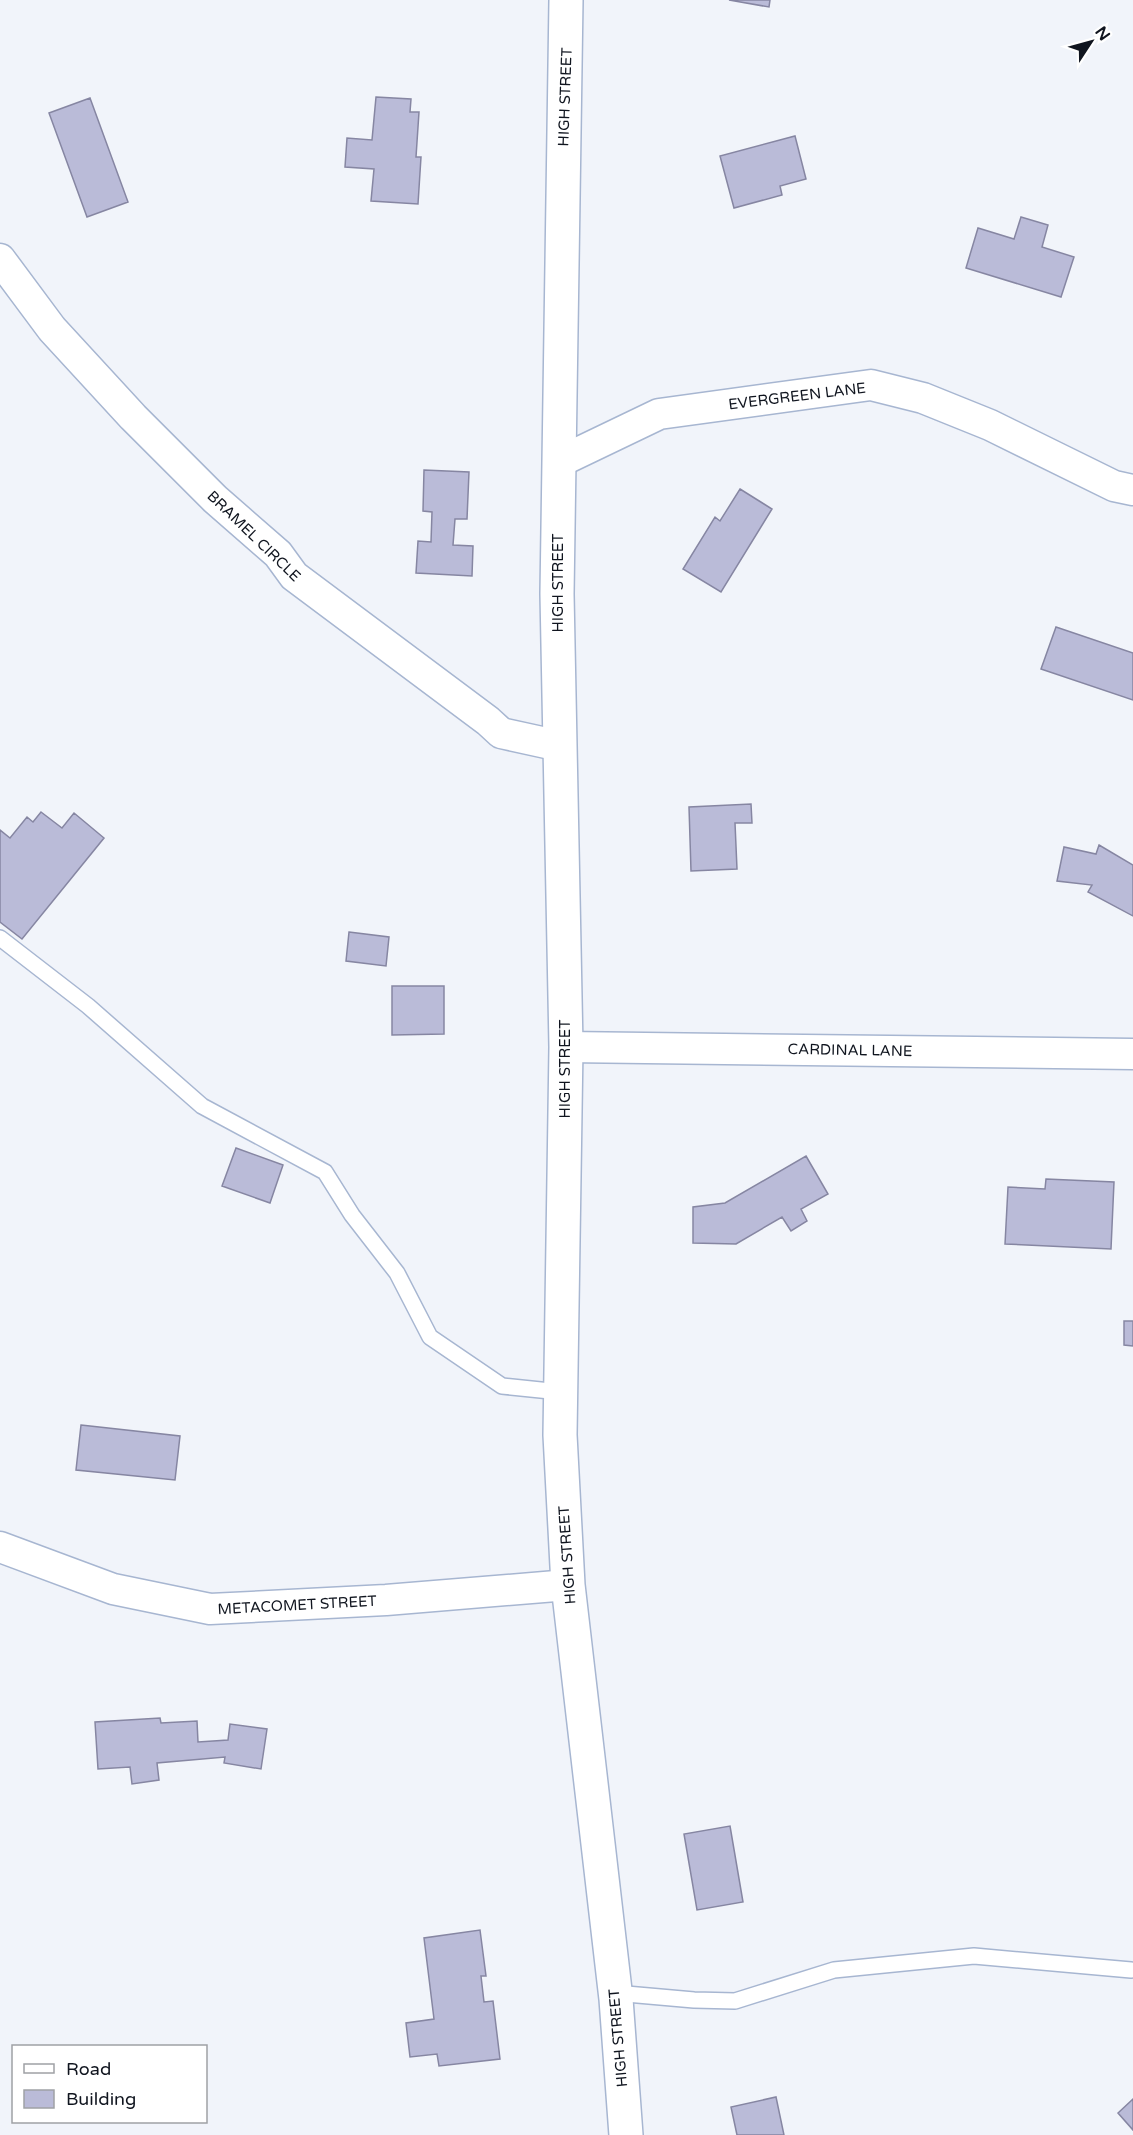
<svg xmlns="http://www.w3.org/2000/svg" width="1133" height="2135" viewBox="0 0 1133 2135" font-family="'Varela Round',sans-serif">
<rect width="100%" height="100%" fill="#f1f4fa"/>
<path fill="#babbd8" stroke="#8686a2" stroke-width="1.5" d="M 729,0 L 770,0 L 769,7 Z
M 376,97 L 411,99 L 410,112 L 419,112 L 416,157 L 421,157 L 418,204 L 371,201 L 374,169 L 345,167 L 347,138 L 372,140 Z
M 90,98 L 128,202 L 87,217 L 49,113 Z
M 795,136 L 806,179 L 780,186 L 782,195 L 734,208 L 720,156 Z
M 1021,217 L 1048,225 L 1042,247 L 1074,257 L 1061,297 L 966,268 L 978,228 L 1014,239 Z
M 424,470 L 469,472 L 467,519 L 455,519 L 453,545 L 473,546 L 472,576 L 416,573 L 418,541 L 431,542 L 432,512 L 423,511 Z
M 740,489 L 772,509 L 721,592 L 683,569 L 715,517 L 720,521 Z
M 1056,627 L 1133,653 L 1133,700 L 1041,669 Z
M 751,804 L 752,823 L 735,823 L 737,869 L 691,871 L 689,807 Z
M 41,812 L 62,828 L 74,813 L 104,838 L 22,939 L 0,922 L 0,830 L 10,838 L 27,817 L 33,822 Z
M 1099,845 L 1133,865 L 1133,916 L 1088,892 L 1092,885 L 1057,881 L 1064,847 L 1096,854 Z
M 349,932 L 389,937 L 386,966 L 346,961 Z
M 392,986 L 444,986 L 444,1034 L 392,1035 Z
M 236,1148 L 283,1165 L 270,1203 L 222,1186 Z
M 806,1156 L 828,1194 L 801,1209 L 807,1221 L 791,1231 L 782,1217 L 736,1244 L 693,1243 L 693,1207 L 725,1203 Z
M 1046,1179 L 1114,1182 L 1111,1249 L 1005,1244 L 1008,1187 L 1045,1189 Z
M 1124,1321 L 1133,1321 L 1133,1346 L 1124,1345 Z
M 81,1425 L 180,1436 L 175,1480 L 76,1470 Z
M 160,1718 L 161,1723 L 197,1721 L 198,1742 L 228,1740 L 230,1724 L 267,1729 L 261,1769 L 224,1763 L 225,1757 L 157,1763 L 159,1780 L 132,1784 L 130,1767 L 98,1769 L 95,1722 Z
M 730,1826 L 743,1902 L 697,1910 L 684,1834 Z
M 480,1930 L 486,1976 L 481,1976 L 484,2002 L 493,2001 L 500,2059 L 439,2066 L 437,2054 L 410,2057 L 406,2023 L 434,2019 L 424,1938 Z
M 776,2097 L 784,2135 L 737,2135 L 731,2107 Z
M 1133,2099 L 1133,2130 L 1118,2113 Z"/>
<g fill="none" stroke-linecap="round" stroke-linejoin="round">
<g stroke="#a7b6d1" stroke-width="18">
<path id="service" d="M 0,938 L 88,1006 L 202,1106 L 325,1172 L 352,1215 L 397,1273 L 430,1337 L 502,1386 L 560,1392
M 615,1993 L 694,2000 L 735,2001 L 834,1970 L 974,1956 L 1131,1970"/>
</g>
<g stroke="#a7b6d1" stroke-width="33">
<path id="minor" d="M 0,259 L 52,329 L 133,417 L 215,499 L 278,554 L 294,576 L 488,721 L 501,733 L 560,746
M 559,462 L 659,414 L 871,385 L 923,398 L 990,425 L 1114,486 L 1133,490
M 566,1047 L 1133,1054
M 0,1547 L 113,1589 L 210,1609 L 386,1600 L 568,1585"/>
</g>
<g stroke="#a7b6d1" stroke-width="36">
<path id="tertiary" d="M 566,0 L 557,594 L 566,1047 L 560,1435 L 568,1585 L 616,1999 L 626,2135"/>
</g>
<use href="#service" stroke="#fff" stroke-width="15"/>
<use href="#minor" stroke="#fff" stroke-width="30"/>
<use href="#tertiary" stroke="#fff" stroke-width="33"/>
</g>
<g text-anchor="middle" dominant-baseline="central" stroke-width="6" stroke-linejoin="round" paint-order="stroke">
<g font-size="15" fill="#10151f" stroke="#fff">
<text transform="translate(565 97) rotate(-88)">HIGH STREET</text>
<text transform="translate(797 396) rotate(-7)">EVERGREEN LANE</text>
<text transform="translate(254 536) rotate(44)">BRAMEL CIRCLE</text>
<text transform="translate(558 583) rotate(-90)">HIGH STREET</text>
<text transform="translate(850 1050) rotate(1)">CARDINAL LANE</text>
<text transform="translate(565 1069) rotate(-90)">HIGH STREET</text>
<text transform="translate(567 1555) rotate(-94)">HIGH STREET</text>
<text transform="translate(297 1605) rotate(-3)">METACOMET STREET</text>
<text transform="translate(618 2038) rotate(-95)">HIGH STREET</text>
</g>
</g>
<rect x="12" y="2045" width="195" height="78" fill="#ffffff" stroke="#9fa1a5" stroke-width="1.5"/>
<rect x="24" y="2064" width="30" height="9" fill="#ffffff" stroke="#9fa1a5" stroke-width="1.5"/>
<text x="66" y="2075" font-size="18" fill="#10151f">Road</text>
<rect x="24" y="2090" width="30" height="18" fill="#babbd8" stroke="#9fa1a5" stroke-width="1.5"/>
<text x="66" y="2105" font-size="18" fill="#10151f">Building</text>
<g transform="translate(1091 42) rotate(54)" stroke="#ffffff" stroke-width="4.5" paint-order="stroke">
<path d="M0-4.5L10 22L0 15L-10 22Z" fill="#10151f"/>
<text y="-9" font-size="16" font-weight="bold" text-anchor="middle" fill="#10151f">N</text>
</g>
</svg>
